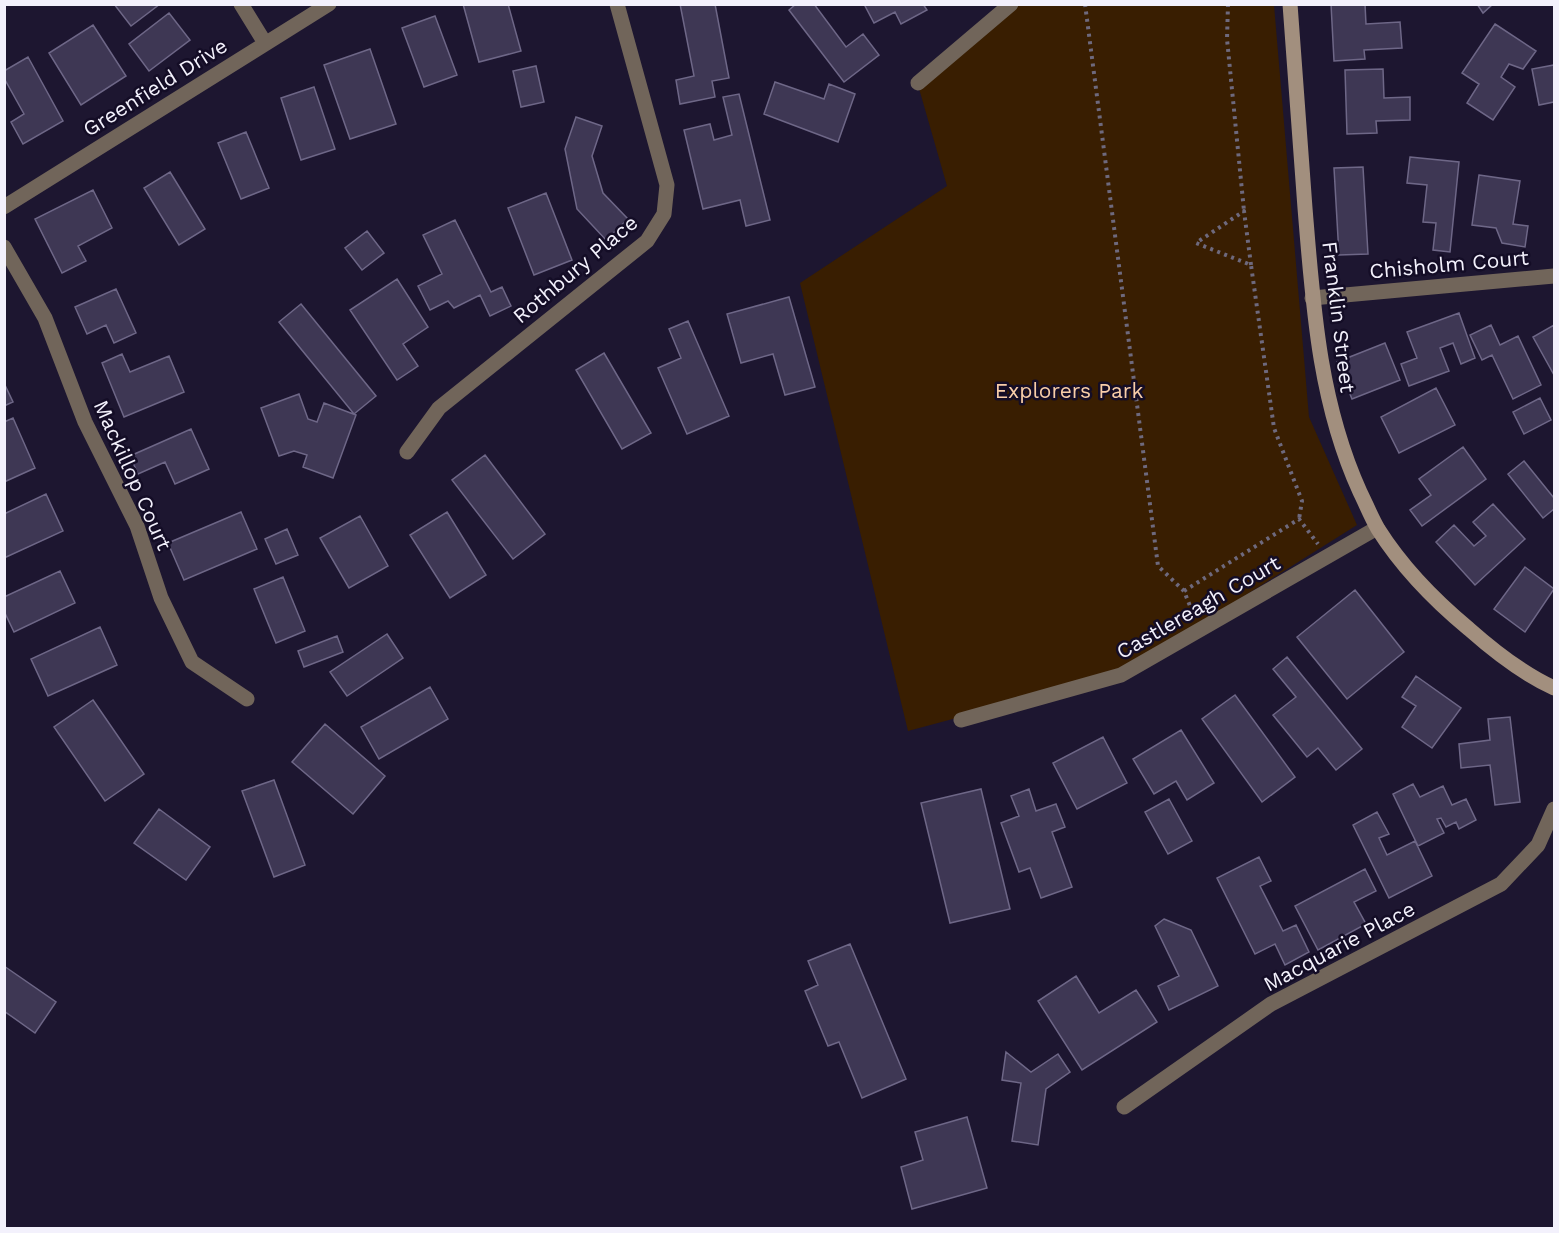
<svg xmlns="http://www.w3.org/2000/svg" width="1559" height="1233" viewBox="0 0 1559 1233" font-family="'Work Sans',sans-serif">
<rect width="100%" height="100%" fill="#1d1630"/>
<path fill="#391e01" d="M 1014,5 L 1274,5 L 1309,417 L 1357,525 L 1120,674 L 908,731 L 800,283 L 947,186 L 918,85 Z"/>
<path fill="#3e3754" stroke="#6e6787" stroke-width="1.5" d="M 114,4 L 160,4 L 131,26 Z
M 463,4 L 508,4 L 521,51 L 479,62 Z
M 680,4 L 715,4 L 729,78 L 712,81 L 715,97 L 680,104 L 676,80 L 694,76 Z
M 796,4 L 814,4 L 846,47 L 863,34 L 879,55 L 844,82 L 789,10 Z
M 864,4 L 923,4 L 927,10 L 901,24 L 895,12 L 874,23 Z
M 1331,4 L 1365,4 L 1366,24 L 1400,22 L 1402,48 L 1364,50 L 1365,59 L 1334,61 Z
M 1477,4 L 1493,4 L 1483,13 Z
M 169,13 L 190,40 L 149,71 L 129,44 Z
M 435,16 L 457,75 L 424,87 L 402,28 Z
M 1495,24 L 1536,51 L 1523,69 L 1509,64 L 1501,77 L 1515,87 L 1493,120 L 1467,103 L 1479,84 L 1462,73 Z
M 93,25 L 126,76 L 81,105 L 49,53 Z
M 370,49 L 396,124 L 350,139 L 324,65 Z
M 28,57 L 63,121 L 23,144 L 11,122 L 24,114 L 4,78 L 4,71 Z
M 1554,65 L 1554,105 L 1554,102 L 1539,105 L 1532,69 Z
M 536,66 L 544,102 L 521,107 L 513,71 Z
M 1383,69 L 1384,98 L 1410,97 L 1410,120 L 1376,121 L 1377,133 L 1347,134 L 1345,70 Z
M 775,82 L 824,99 L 829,84 L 855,94 L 838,142 L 764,114 Z
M 314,87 L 335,149 L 301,160 L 281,98 Z
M 739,94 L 770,220 L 746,226 L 740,200 L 703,209 L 684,130 L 710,124 L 714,140 L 732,135 L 723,97 Z
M 576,117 L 602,126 L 592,156 L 603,193 L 628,219 L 606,240 L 577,209 L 565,149 Z
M 246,132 L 269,188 L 241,199 L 218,143 Z
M 1410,157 L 1459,162 L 1450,252 L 1433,250 L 1436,223 L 1423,222 L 1427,185 L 1407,183 Z
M 1363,167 L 1368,254 L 1339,255 L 1334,168 Z
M 170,172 L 205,229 L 179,245 L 144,188 Z
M 1479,175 L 1520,181 L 1513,224 L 1528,226 L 1525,247 L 1502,243 L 1496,228 L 1472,225 Z
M 93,190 L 112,228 L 78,246 L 86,261 L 62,273 L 35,219 Z
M 546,193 L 572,260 L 534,275 L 508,208 Z
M 455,220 L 491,292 L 502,287 L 511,306 L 490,316 L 480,295 L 454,308 L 448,301 L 430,310 L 418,286 L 442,274 L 423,235 Z
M 367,231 L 384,253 L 362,270 L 345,248 Z
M 397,279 L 428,327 L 403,344 L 418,366 L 397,380 L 350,310 Z
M 116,289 L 136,333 L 114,343 L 106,325 L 87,334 L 75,307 Z
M 789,297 L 815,387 L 785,395 L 773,354 L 741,363 L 727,314 Z
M 301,304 L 376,396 L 354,414 L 279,322 Z
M 1459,313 L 1475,358 L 1461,364 L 1453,343 L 1440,348 L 1449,371 L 1409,386 L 1401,364 L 1417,358 L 1407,332 Z
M 688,321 L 729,416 L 687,434 L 658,368 L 681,358 L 669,329 Z
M 1491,325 L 1500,345 L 1518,336 L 1541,385 L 1513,399 L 1492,355 L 1482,360 L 1470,335 Z
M 1554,325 L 1554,375 L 1533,337 Z
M 1385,343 L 1400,380 L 1352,399 L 1337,362 Z
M 604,353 L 651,433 L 622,449 L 576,370 Z
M 122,354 L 130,372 L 169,356 L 184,392 L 124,417 L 102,363 Z
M 4,383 L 13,402 L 4,406 Z
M 1436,388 L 1455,425 L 1399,453 L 1381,417 Z
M 299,394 L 308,419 L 317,422 L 324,403 L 356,415 L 333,478 L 303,467 L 307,455 L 294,451 L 279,456 L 261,408 Z
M 1540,398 L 1551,420 L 1524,434 L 1513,412 Z
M 13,418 L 35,468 L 4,482 L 4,422 Z
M 191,429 L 209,469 L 175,484 L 165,462 L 138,474 L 130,456 Z
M 1463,447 L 1486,479 L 1422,526 L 1410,510 L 1431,495 L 1419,479 Z
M 485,455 L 545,534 L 513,559 L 452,480 Z
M 1524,461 L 1554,498 L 1554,509 L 1543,518 L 1508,474 Z
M 46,494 L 63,531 L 4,558 L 4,514 Z
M 1493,504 L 1525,539 L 1475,585 L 1436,542 L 1454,525 L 1474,546 L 1486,536 L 1473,522 Z
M 241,512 L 257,549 L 184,580 L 168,543 Z
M 447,512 L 486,575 L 450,598 L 410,535 Z
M 360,516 L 388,566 L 349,588 L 320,538 Z
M 287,529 L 298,555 L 276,564 L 265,539 Z
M 1525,567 L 1554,589 L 1525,632 L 1494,609 Z
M 60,571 L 75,603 L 14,632 L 4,611 L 4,597 Z
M 283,577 L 305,631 L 276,643 L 254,589 Z
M 1355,590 L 1404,652 L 1347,699 L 1297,637 Z
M 100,627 L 117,665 L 48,696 L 31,659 Z
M 387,634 L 403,658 L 347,696 L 330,672 Z
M 337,636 L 343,652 L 304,667 L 298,651 Z
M 1287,657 L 1362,749 L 1336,770 L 1318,748 L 1307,757 L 1273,715 L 1296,697 L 1273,669 Z
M 1416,676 L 1461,708 L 1432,748 L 1402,727 L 1416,706 L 1402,697 Z
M 430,687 L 448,719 L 379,759 L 361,727 Z
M 1235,695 L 1295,777 L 1262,802 L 1202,719 Z
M 93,700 L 144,774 L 105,801 L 54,727 Z
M 1510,717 L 1520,802 L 1495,805 L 1490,765 L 1461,768 L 1459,744 L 1490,740 L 1488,719 Z
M 325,724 L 385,776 L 353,814 L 292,762 Z
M 1181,730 L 1214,783 L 1187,800 L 1176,781 L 1154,794 L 1133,759 Z
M 1103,737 L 1127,783 L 1077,809 L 1053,763 Z
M 274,780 L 305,865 L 274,877 L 242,791 Z
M 1413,784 L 1420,797 L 1443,786 L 1452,805 L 1466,799 L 1476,820 L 1459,829 L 1456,822 L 1446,827 L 1441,818 L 1437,819 L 1444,833 L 1418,846 L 1393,794 Z
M 981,789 L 1010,909 L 950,923 L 921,803 Z
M 1029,789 L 1036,811 L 1056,804 L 1065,827 L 1052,832 L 1072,887 L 1041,898 L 1030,868 L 1019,872 L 1001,823 L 1019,816 L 1011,796 Z
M 1169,799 L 1192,841 L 1168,854 L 1145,812 Z
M 159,809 L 210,847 L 186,880 L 134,843 Z
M 1377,812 L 1389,834 L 1379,838 L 1387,855 L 1415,841 L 1432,876 L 1389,898 L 1353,825 Z
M 1259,857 L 1271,881 L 1260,886 L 1283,931 L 1296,925 L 1309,952 L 1285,965 L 1275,944 L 1255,954 L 1217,878 Z
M 1365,869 L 1376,891 L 1354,902 L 1366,924 L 1318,950 L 1295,906 Z
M 1164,919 L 1191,930 L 1218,986 L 1169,1010 L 1158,986 L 1179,976 L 1155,926 Z
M 850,944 L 906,1079 L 862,1098 L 839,1042 L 828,1046 L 805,991 L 818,985 L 808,961 Z
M 4,966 L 56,1002 L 35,1033 L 4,1011 Z
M 1076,976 L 1099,1013 L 1136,990 L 1157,1022 L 1082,1070 L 1038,1001 Z
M 1006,1052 L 1031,1072 L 1058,1054 L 1070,1072 L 1046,1089 L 1038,1145 L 1012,1141 L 1021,1083 L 1002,1080 Z
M 967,1117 L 987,1188 L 912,1209 L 901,1167 L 923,1160 L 915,1132 Z"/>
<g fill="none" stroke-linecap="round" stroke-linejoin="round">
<path stroke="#6e697d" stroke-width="4" stroke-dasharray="3 4.5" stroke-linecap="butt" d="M 1085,4 L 1158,566 L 1184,591 L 1194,616
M 1228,4 L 1227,39 L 1244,211
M 1251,265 L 1244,211 L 1196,243 L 1251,265 L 1274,428 L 1302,501 L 1299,519
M 1184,591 L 1299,519 L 1318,544"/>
<path stroke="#71655a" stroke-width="15" d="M 241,4 L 265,43
M 918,83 L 1011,4
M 4,207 L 329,4
M 4,247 L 45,318 L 85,422 L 137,526 L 161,598 L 192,662 L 247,699
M 1312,298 L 1554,276
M 407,452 L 439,408 L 647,241 L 664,214 L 667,185 L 617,4
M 961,720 L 1121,675 L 1377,528
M 1124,1107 L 1271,1004 L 1501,884 L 1538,845 L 1554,809"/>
<path stroke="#a28f7e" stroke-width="15" d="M 1290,4 C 1295,72 1300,140 1305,208 C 1313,306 1319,402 1360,492 C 1366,504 1371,517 1378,529 C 1402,567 1434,600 1469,629 C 1495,652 1523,674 1554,688"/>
</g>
<g text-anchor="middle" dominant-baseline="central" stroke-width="5" stroke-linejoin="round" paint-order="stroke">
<g font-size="21" fill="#f3f1fc" stroke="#140d26">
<text transform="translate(155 87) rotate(-32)">Greenfield Drive</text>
<text transform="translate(1449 264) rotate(-5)">Chisholm Court</text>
<text transform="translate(575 269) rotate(-40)">Rothbury Place</text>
<text transform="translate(1339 317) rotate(83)">Franklin Street</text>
<text transform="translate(133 475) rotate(66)">Mackillop Court</text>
<text transform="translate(1198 607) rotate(-30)">Castlereagh Court</text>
<text transform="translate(1339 946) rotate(-28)">Macquarie Place</text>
</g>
<g font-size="21" fill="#f9cea8" stroke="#140d26">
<text x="1069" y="390">Explorers Park</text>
</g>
</g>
<rect width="1559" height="1233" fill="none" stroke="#f3f1fc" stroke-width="12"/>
</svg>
